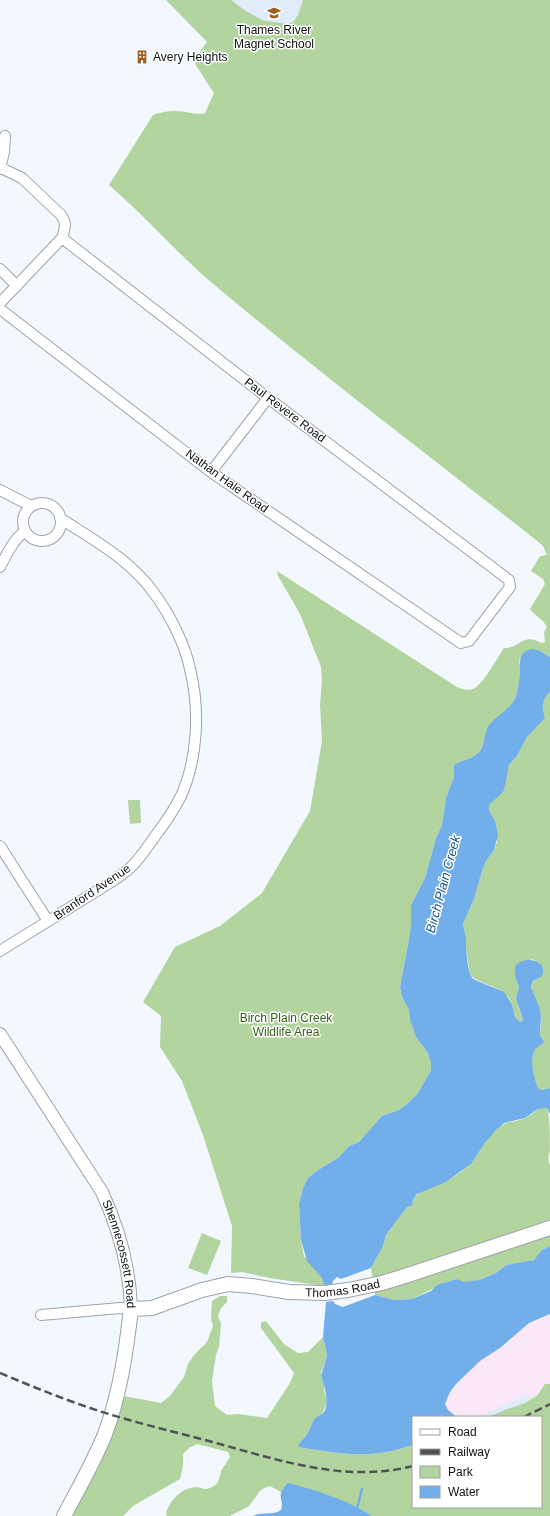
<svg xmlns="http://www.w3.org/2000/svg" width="550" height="1516" viewBox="0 0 550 1516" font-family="Helvetica,sans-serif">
<rect width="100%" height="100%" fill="#f2f8fe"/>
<path fill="#fae7f7" d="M 550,1314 L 550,1387 L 529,1398 L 527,1394 L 478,1417 L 457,1417 L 448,1410 L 445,1404 L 448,1397 L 461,1379 L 480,1361 L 500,1348 L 529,1323 Z"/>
<path fill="#e0ecf8" d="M 231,0 L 303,0 L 298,15 L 293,22 L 287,24 L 262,20 L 246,11 Z
M 550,1387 L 541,1417 L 478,1417 L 527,1394 L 529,1398 Z"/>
<path fill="#b2d59f" d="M 166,0 L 231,0 L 246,11 L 262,20 L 287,24 L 293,22 L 298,15 L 303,0 L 550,0 L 550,657 L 540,651 L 520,658 C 518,666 520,672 519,680 C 519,691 514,703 506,710 C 501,716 494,719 490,725 C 483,734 486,748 476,755 C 469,760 461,760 454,765 L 454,777 L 446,798 L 442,825 L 436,838 L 425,878 L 411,905 L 411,926 L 407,950 L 400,987 L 402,997 L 409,1010 L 410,1020 L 416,1037 L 428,1053 L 431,1064 L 431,1070 L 418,1093 L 407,1104 L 399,1110 L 382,1116 L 359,1142 L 349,1146 L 338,1158 L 318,1170 L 308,1178 L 303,1188 L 299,1204 L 301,1240 L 304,1256 L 322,1278 L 324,1286 L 269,1278 L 242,1272 L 231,1273 L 232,1226 L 203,1135 L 182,1081 L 160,1047 L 161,1016 L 143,1002 L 175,947 L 220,926 L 262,893 L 310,811 L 322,741 L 320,705 L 322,680 L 321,667 L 300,614 L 278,576 L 277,571 L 457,687 C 462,689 468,691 473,689 C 483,685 497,658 504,648 C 520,649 521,632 541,643 L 545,642 L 544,632 L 547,627 C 543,619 535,616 530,609 L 545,584 L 543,579 L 531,571 L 540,556 L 547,555 L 543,546 L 536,540 C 428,455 318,372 212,283 C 176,252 145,216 109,185 L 153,115 C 164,111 175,110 186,112 C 192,113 199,115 205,113 L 214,93 L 195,64 L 198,54 L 207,42 Z
M 550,692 L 550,1088 L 542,1090 L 538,1088 C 534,1077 529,1064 534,1051 C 535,1047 539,1042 542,1038 L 540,1035 C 541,1027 542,1018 540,1010 C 537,1000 525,987 536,979 L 540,963 L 531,959 L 518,985 L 519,987 C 515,999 519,1009 523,1020 L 520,1022 L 515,1017 L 512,1004 L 509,998 L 498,989 L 475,979 L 470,974 L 466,949 L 466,937 L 463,924 L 474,899 L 482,871 L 486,861 L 494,850 L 497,842 L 495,821 L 489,810 L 490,804 L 506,782 L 509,765 L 517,756 L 527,737 L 544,718 C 541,707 541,699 550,692 Z
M 128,800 L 140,800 L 141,823 L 130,824 Z
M 540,1108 L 547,1108 C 550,1113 550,1142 550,1150 C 549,1156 547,1159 550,1165 L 550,1246 L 544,1249 L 534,1260 L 529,1262 L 506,1265 L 496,1273 L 473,1282 L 462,1282 L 457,1279 L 447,1282 L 412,1299 L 393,1300 L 375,1295 L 371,1268 L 383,1246 L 386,1235 L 407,1207 L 412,1206 C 413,1190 432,1188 444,1182 C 453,1179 470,1166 475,1158 C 482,1148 488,1137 497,1129 C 506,1120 514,1123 525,1118 C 530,1116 535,1111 540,1108 Z
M 202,1233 L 221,1241 L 207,1275 L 188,1268 Z
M 220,1296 L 227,1296 L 227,1302 L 221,1308 L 218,1316 L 221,1324 L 219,1347 L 216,1355 L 212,1381 L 215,1406 L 227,1415 L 238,1414 L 267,1418 L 290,1383 L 294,1373 L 261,1328 L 261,1322 L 266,1321 L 284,1344 L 298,1353 L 308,1352 L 323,1337 L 327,1355 L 321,1373 L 321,1377 L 324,1382 L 324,1389 L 327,1403 L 323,1412 L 315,1419 L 307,1434 L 300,1442 L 298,1447 C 343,1454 369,1460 413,1445 L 413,1507 L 541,1507 L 541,1417 L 488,1417 L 505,1410 L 525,1403 L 537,1396 L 545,1384 L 550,1384 L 550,1516 L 372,1516 L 357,1508 L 309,1491 C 303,1484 292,1487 283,1488 L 281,1492 L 270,1486 L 264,1488 L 260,1491 L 249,1506 L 230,1516 L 167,1516 L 166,1514 C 169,1501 181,1488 196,1487 C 199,1487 203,1489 206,1489 C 209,1489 214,1486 217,1484 L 220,1476 L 221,1471 L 230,1457 L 228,1452 L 197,1444 L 189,1448 L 183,1454 L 183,1466 L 180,1479 L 133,1506 L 123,1516 L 72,1516 L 95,1470 L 111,1434 L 124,1396 L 161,1403 L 170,1396 L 184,1377 L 188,1364 L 194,1355 L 207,1342 L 213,1326 L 211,1318 L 212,1301 Z"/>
<path fill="#72aeea" d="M 533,649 L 540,651 L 550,657 L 550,692 C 542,699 541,707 545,718 L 527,737 L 517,756 L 509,765 L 506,782 L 503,792 L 490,804 L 489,810 L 495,821 L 498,835 L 494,850 L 486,861 L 482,871 L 474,899 L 463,924 L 466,937 L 466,949 L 468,966 L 470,974 L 473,979 L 504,992 L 512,1004 L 515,1017 L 520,1022 L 523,1020 L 516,998 L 519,987 L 515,976 L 515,967 C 522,955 549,959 542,976 L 533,981 L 531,987 L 540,1009 L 541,1017 L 540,1035 L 544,1042 L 535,1049 C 529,1062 534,1076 538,1088 L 542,1090 L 550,1088 L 550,1114 L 547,1108 L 538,1109 L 525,1118 L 504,1123 L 496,1130 L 485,1143 L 471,1164 L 446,1182 L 417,1194 L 413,1200 L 412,1206 L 407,1207 L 386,1235 L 383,1246 L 371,1268 L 341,1279 L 337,1277 L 333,1281 L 332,1286 L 324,1286 L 322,1278 L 307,1261 L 301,1240 L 299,1204 L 303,1188 L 308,1178 L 318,1170 L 338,1158 L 349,1146 L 359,1142 L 382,1116 L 399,1110 L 407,1104 L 418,1093 L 431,1070 L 431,1064 L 428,1053 L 416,1037 L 410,1020 L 409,1010 L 402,997 L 400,987 L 407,950 L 411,926 L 411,905 L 425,878 L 436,838 L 442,825 L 446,798 L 454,777 L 454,765 C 461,760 469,760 476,755 C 486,748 483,734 489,725 C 498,714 510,710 516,696 C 517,691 519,686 519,681 C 521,668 515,651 533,649 Z
M 550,1246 L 550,1314 L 529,1323 L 500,1348 L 480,1361 L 456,1384 L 450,1392 L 445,1404 L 448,1410 L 457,1417 L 413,1417 L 413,1445 C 369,1460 343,1454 298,1447 C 299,1441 304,1439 307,1434 C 310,1430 311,1425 314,1420 C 316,1416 321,1415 324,1412 C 330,1405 324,1383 321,1376 L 327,1355 L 323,1337 L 326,1302 L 333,1301 L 335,1304 L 343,1307 L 375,1295 L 394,1300 L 412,1299 L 431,1291 L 437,1285 L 457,1279 L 464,1282 L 479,1280 L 496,1273 L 506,1265 L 534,1260 L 542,1250 Z
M 288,1483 C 316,1490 347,1500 372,1516 L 253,1516 C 262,1511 273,1516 281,1510 C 285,1498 274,1497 288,1483 Z"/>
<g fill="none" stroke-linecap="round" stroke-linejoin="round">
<path stroke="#72aeea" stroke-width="2.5" d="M 357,1508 L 362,1489"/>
<g stroke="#9ea3a9" stroke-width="12">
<path id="minor" d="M 0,169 L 4,152 L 5,136
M 0,269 L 17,286
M 0,303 L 62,238 C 65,228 67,223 61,215 L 22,178 L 1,168
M 0,309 L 211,472 L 461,643 L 469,641 L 510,587 L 509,580 L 268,398 L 62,238
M 211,472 L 268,398
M 0,490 L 31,506
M23 522a19 19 0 1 1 38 0a19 19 0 1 1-38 0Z
M 0,567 C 7,554 13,540 25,531
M 0,846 L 48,921
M 0,951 L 116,879 C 120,875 126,872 130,868 C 140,859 148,846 156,835 C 165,823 174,810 181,796 C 198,758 200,709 190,669 C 185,644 169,613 154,593 C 130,559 93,540 60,518
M 41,1315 L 120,1308 L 131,1309"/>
</g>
<g stroke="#9ea3a9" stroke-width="14">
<g id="tertiary">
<path id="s1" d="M 0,1034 L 102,1192 C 119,1229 130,1269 131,1309"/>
</g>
</g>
<g stroke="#9ea3a9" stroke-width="16">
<g id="secondary">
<path id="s2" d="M 64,1516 C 78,1489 94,1462 105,1434 C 120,1394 126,1352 131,1309 L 152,1308 L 202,1290 L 228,1284 L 252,1286 L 289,1292 L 325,1293 L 348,1290 L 382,1283 L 408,1275 L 550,1228"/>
</g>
</g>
<use href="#minor" stroke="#fff" stroke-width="10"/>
<use href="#tertiary" stroke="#fff" stroke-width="12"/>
<use href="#secondary" stroke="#fff" stroke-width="14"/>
<path stroke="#505356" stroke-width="2.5" stroke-dasharray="8 4" stroke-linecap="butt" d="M 0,1373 C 33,1387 66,1400 99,1411 C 134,1422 170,1431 205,1440 C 273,1458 342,1484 413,1466
M 524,1417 L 550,1404"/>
</g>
<defs>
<g id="school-bare" transform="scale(1.08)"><path d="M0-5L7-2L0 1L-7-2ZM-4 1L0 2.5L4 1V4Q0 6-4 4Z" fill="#9c5e23" stroke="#fff" stroke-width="2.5" paint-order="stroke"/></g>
<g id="building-bare" transform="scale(1.08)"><path d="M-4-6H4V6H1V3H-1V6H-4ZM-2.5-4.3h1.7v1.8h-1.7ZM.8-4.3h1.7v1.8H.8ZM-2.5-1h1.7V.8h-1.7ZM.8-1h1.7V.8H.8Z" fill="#9c5e23" stroke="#fff" stroke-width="2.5" paint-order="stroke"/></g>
</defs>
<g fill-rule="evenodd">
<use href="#school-bare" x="274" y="13"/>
<use href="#building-bare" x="142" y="57"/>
</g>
<g text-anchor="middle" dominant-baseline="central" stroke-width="3" stroke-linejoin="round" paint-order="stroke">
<g font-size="12" fill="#101214" stroke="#fff">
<text x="274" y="30">Thames River<tspan x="274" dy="14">Magnet School</tspan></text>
<text x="153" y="57" text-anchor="start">Avery Heights</text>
</g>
<g font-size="12" fill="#101214" stroke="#fff">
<text transform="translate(285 410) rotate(37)">Paul Revere Road</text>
<text transform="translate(227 481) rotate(36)">Nathan Hale Road</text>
<text transform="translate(92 892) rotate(-34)">Branford Avenue</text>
<text stroke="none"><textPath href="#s1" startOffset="253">Shennecossett Road</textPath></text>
<text stroke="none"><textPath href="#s2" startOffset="436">Thomas Road</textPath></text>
</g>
<g font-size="12" fill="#355e16" stroke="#fff">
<text x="286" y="1018">Birch Plain Creek<tspan x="286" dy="14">Wildlife Area</tspan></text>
</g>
<g font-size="13" font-style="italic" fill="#105288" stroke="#fff">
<text transform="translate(443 884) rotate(-75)">Birch Plain Creek</text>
</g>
</g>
<rect x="412" y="1416" width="130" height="92" fill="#ffffff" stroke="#9fa0a1"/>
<rect x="420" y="1429" width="20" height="6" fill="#ffffff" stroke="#9fa0a1"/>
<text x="448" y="1436" font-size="12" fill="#101214">Road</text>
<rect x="420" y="1449" width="20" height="6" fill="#505356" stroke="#9fa0a1"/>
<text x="448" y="1456" font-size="12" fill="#101214">Railway</text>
<rect x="420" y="1466" width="20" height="12" fill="#b2d59f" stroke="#9fa0a1"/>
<text x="448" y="1476" font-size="12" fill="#101214">Park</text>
<rect x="420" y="1486" width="20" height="12" fill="#72aeea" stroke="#9fa0a1"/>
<text x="448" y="1496" font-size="12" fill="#101214">Water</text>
</svg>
